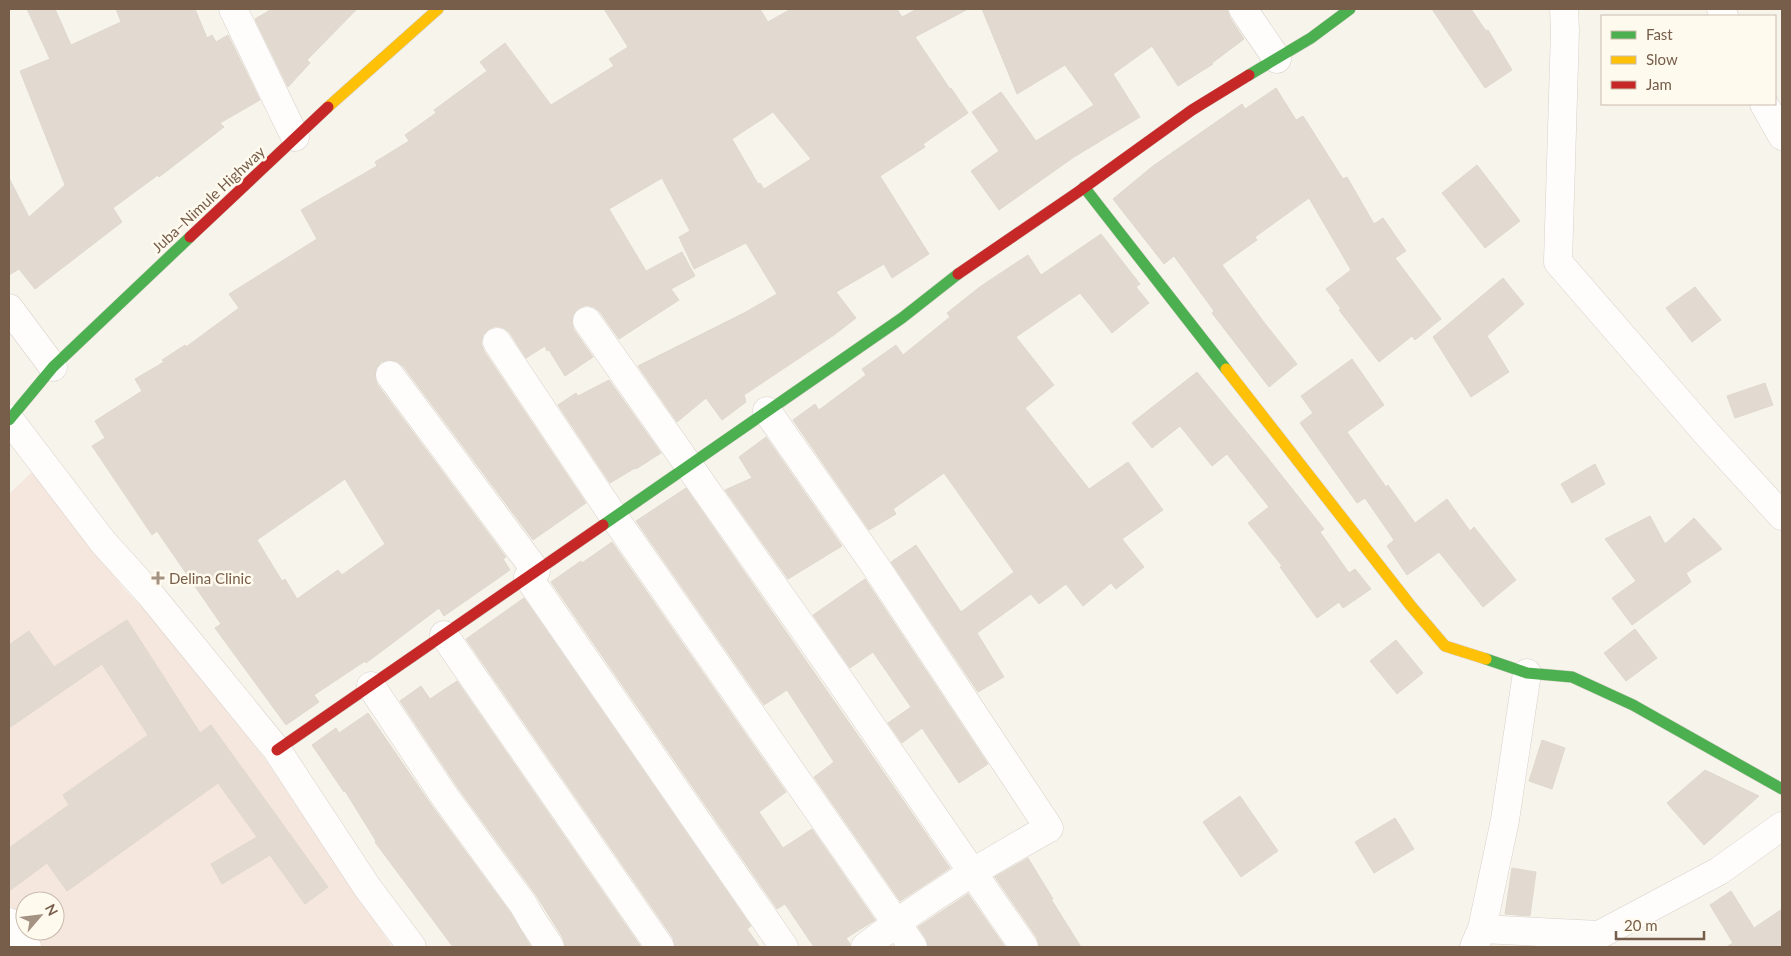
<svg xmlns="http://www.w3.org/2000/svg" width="1791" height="956" viewBox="0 0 1791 956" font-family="Lato,sans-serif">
<rect width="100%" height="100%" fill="#f7f4ec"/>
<path fill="#f5e7dd" d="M 33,471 L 125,590 L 170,637 L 267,762 L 392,947 L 38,947 L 27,931 L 55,931 L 55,901 L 25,901 L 25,928 L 9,904 L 9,494 Z"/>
<path fill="#e2dad1" stroke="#e0d8ce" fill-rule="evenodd" d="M 27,9 L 55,9 L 71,45 L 121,22 L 116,9 L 195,9 L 207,38 L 212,35 L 216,42 L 228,35 L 260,100 L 220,123 L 224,127 L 159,177 L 158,175 L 113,208 L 122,222 L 35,289 L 19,269 L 9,275 L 9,178 L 29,217 L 65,185 L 20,71 L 50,59 Z
M 272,9 L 357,9 L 307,60 L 310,63 L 288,87 L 255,19 Z
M 604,9 L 760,9 L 768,22 L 791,9 L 897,9 L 902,17 L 917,9 L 968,9 L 915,37 L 950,89 L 951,88 L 968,113 L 923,144 L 925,147 L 880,176 L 929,254 L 892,278 L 884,264 L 836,292 L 856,318 L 834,335 L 744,395 L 746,402 L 722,420 L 706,398 L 677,422 L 638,366 L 744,313 L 777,294 L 746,243 L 694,269 L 679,237 L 690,231 L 662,178 L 609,209 L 646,271 L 682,252 L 695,276 L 671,289 L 679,300 L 619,339 L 600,312 L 594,307 L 586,305 L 578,309 L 573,315 L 572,323 L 574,330 L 593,357 L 565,376 L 549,350 L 547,351 L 545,346 L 526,358 L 510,333 L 504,328 L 496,326 L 489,329 L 483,335 L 481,343 L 484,351 L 586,503 L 533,540 L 403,366 L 396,361 L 388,360 L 381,362 L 376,369 L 375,377 L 377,384 L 506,557 L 503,559 L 510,570 L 444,616 L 439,608 L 366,663 L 365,661 L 314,695 L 319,702 L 286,725 L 215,628 L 221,624 L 157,531 L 152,535 L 92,446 L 105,438 L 95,421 L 142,391 L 135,379 L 164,362 L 162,360 L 185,345 L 186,347 L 239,308 L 229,294 L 317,239 L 301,210 L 377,166 L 375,162 L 409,141 L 405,135 L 436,113 L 434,110 L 487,71 L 480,62 L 505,43 L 551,105 L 614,66 L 609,59 L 628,47 ZM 773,112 L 811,159 L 764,189 L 760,183 L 758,184 L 732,139 ZM 345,479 L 385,544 L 342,575 L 338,570 L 297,599 L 285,579 L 282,581 L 257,540 Z
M 982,9 L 1227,9 L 1230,18 L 1244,39 L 1212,63 L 1213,64 L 1178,86 L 1152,46 L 1113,74 L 1140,117 L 1074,157 L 999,210 L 971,171 L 999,151 L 972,112 L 1001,92 L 1036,141 L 1094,105 L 1065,65 L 1017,94 Z
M 1432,9 L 1471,9 L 1486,31 L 1488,30 L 1512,70 L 1485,88 Z
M 1276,88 L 1296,120 L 1303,116 L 1343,179 L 1347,177 L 1374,224 L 1383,218 L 1406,251 L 1395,258 L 1441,319 L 1415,340 L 1412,336 L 1379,362 L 1339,310 L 1341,309 L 1326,289 L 1351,270 L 1309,198 L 1255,237 L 1257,240 L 1222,265 L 1263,321 L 1297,364 L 1269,387 L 1212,313 L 1214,311 L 1174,256 L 1164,264 L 1113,199 L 1153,166 L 1242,104 L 1245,109 Z
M 1477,165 L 1520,221 L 1485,248 L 1442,193 Z
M 1101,234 L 1140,284 L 1136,287 L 1149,303 L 1112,333 L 1080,293 L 1016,337 L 1054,385 L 1025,408 L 1089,489 L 1128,462 L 1163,510 L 1122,539 L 1144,567 L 1116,589 L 1111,583 L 1083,606 L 1066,584 L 1039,604 L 1031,594 L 977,633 L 1004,677 L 978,692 L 891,562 L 916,545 L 961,612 L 1014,572 L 944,473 L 893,509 L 896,514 L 869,530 L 793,420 L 815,404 L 819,410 L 866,375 L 862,369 L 896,345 L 903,355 L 950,317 L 947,313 L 981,286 L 1028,255 L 1041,275 Z
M 1503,278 L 1524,304 L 1487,336 L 1509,372 L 1471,397 L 1433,337 Z
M 1695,287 L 1721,320 L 1692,342 L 1666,308 Z
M 1352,359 L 1384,405 L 1347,432 L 1386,487 L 1388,485 L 1415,523 L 1447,499 L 1470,531 L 1474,527 L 1516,580 L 1483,607 L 1439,552 L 1407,575 L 1387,546 L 1394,540 L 1365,498 L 1357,503 L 1300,423 L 1313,413 L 1301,396 Z
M 1197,372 L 1263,452 L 1324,529 L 1320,532 L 1349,573 L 1355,569 L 1371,589 L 1343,608 L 1339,602 L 1317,618 L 1280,567 L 1282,566 L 1248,523 L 1269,507 L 1227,454 L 1212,466 L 1180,426 L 1152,448 L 1132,423 Z
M 609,380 L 661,453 L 636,469 L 635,468 L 610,483 L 558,405 L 576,393 L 578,396 Z
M 1765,383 L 1773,405 L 1735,418 L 1727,396 Z
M 766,437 L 842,546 L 788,579 L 725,490 L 752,478 L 739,457 Z
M 1595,464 L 1605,484 L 1572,503 L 1561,484 Z
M 686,488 L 950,868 L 900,901 L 814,777 L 834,762 L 787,690 L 764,705 L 636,521 Z
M 1650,516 L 1665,544 L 1694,518 L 1722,549 L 1686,573 L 1691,582 L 1632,625 L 1612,598 L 1636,581 L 1605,539 Z
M 612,542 L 786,792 L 759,812 L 783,848 L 812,829 L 875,920 L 846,938 L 850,944 L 850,947 L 814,947 L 785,904 L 777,909 L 551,582 L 581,561 L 582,563 Z
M 865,579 L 988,764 L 959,783 L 922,728 L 902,743 L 888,723 L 911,707 L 873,652 L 850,668 L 813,615 Z
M 524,598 L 751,926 L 747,929 L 760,947 L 675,947 L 673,938 L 466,639 Z
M 127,620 L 200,733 L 211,725 L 328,887 L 305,904 L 270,855 L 222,884 L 211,864 L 257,837 L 218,783 L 67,891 L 47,863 L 9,891 L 9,848 L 69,805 L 63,795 L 148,735 L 102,664 L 9,728 L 9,645 L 29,631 L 54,667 Z
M 1635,629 L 1657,658 L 1626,681 L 1604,653 Z
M 1396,640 L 1423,673 L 1397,694 L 1370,661 Z
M 457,681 L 641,947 L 565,947 L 563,938 L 536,895 L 458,788 L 400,701 L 421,686 L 430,699 Z
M 368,713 L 432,806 L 510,912 L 531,947 L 453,947 L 375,842 L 376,841 L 345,791 L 344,792 L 312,745 L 336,728 L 339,733 Z
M 1542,740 L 1565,748 L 1552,789 L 1529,781 Z
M 1705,770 L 1759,796 L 1704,845 L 1667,803 Z
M 1240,796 L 1278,851 L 1241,877 L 1203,822 Z
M 1395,818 L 1414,849 L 1374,873 L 1355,842 Z
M 1028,858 L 1053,899 L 1051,899 L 1081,947 L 1039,947 L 1037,938 L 995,877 Z
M 1512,868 L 1536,872 L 1530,916 L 1505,914 Z
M 1731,891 L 1754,928 L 1782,909 L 1782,947 L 1726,947 L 1733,943 L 1710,905 Z
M 968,894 L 1005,947 L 928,947 L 926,939 L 918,927 Z"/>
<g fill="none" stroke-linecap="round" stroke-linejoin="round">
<g stroke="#d7d1ca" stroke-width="29">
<path id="street" d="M 233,9 L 295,137
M 1243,9 L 1277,59
M 1564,9 L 1565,30 L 1558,262 L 1708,435 L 1782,516
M 1721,9 L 1724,16
M 1764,104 L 1782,136
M 9,308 L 53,367
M 587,321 L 832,669 L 1024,947
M 497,342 L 614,517 L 913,947
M 390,375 L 536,571
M 767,411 L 874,564 L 1049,828 C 985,864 923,901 865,947
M 9,419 L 103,542 L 149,593 L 277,750 L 367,887 L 412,947
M 528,577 L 784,947
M 444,635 L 660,947
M 371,686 L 445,797 L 523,904 L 532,920 L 550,947
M 9,922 L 27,947
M 1482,929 L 1599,935 L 1719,871 L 1782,826
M 1474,947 L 1482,929 L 1505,820 L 1527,673"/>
</g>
<g stroke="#d6d0c7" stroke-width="12">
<path id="fast" d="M 1249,75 L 1311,38 L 1350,9
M 1084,187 L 1226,369
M 9,420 L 53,367 L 190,237
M 603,525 L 902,318 L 958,274
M 1486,659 L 1527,673 L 1572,677 L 1633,705 L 1782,789"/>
</g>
<g stroke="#d6d0c7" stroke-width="12">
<path id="slow" d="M 328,107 L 438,9
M 1226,369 L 1411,606 L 1445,646 L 1486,659"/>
</g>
<g stroke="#d6d0c7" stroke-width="12">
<path id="jam" d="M 190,237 L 328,107
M 958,274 L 1078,192 L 1192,110 L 1249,75
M 277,750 L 603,525"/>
</g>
<use href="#street" stroke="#fefdfc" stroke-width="28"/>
<use href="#fast" stroke="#4caf50" stroke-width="11"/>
<use href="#slow" stroke="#ffc107" stroke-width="11"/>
<use href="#jam" stroke="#c62828" stroke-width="11"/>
</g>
<path fill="#a49283" stroke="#fffaee" stroke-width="2" d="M155.5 570.5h5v5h5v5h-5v5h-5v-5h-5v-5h5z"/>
<g text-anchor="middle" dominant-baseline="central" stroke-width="5" stroke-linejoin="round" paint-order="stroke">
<g font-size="15" fill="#775e4b" stroke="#fffaee">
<text transform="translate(208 199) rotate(-43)">Juba–Nimule Highway</text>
</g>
<g font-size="15" fill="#775e4b" stroke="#fffaee" text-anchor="start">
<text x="169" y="578">Delina Clinic</text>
</g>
</g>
<rect width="1791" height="956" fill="none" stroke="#775e4b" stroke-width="20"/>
<rect x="1601" y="15" width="175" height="90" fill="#fffaee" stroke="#c9bcad"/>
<rect x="1611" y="31" width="25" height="8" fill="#4caf50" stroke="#c9bcad"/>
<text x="1646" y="40" font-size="15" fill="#775e4b">Fast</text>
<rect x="1611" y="56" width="25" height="8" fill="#ffc107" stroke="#c9bcad"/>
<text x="1646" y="65" font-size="15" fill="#775e4b">Slow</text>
<rect x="1611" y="81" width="25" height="8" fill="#c62828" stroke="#c9bcad"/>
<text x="1646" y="90" font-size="15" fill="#775e4b">Jam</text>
<g transform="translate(40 916) rotate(62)"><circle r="24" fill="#fffaee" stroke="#c9bcad"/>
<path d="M0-4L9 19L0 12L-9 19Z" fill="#a49283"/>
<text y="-8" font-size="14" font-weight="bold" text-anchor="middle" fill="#775e4b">N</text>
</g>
<path d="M1616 931v8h88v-8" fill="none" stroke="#775e4b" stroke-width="2.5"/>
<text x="1624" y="931" font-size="15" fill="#775e4b" stroke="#fffaee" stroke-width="4" paint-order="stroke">20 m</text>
</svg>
